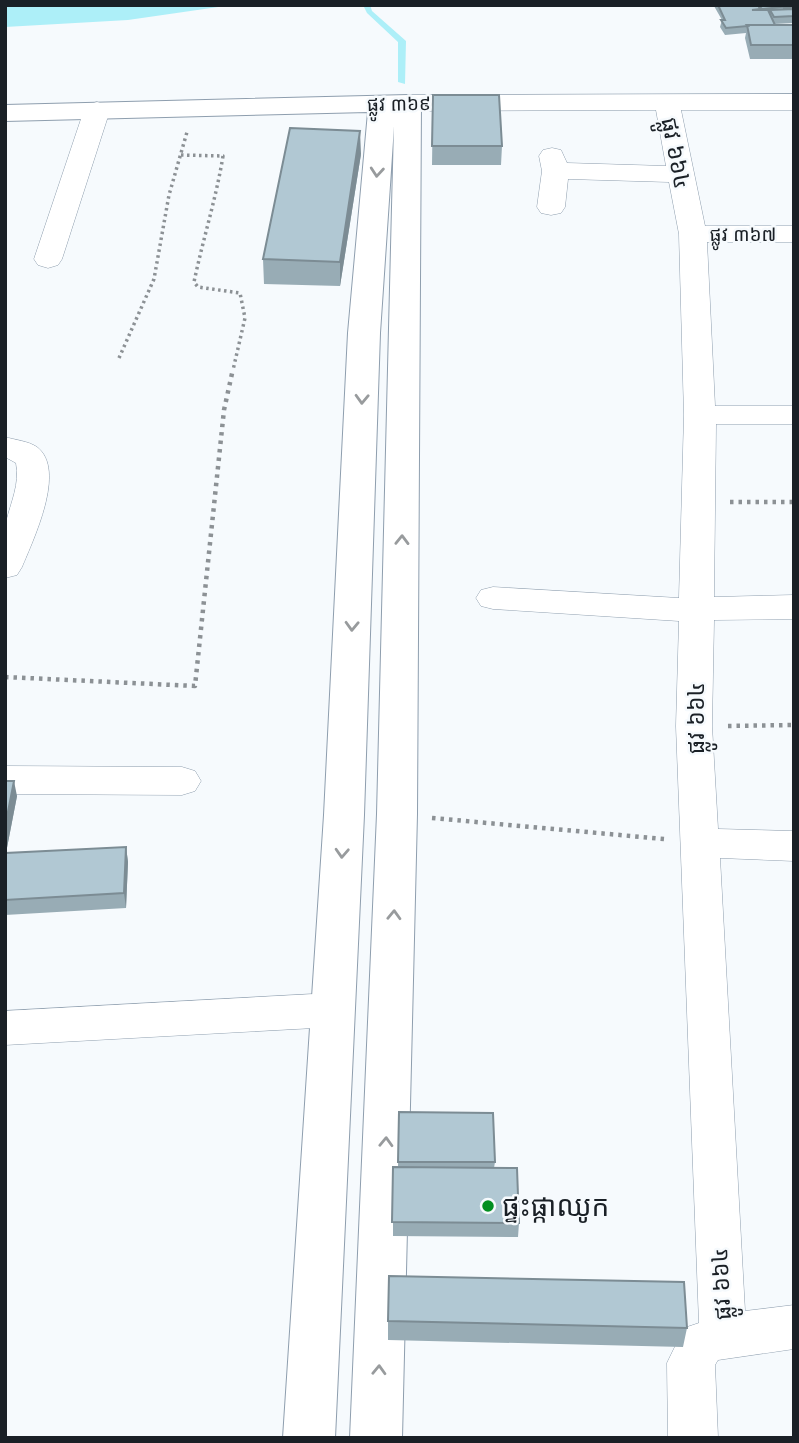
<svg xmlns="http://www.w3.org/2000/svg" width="799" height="1443" viewBox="0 0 799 1443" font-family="Helvetica,'Noto Sans Khmer',sans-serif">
<rect width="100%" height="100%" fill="#f6fafd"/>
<path fill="#adeff8" d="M 5,5 L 232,5 L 128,20 L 5,27 Z"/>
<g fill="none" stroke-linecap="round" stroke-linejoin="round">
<path fill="#adeff8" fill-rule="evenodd" d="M 363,5 L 370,5 L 372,11 L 406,41 L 405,84 L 398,82 L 398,42 L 367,13 Z"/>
<g stroke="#8e9eae" stroke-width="1">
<path id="minor" d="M 794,94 L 794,110 L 681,110 L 705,226 L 794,226 L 794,242 L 707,242 L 715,406 L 794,406 L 794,424 L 716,424 L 714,597 L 794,595 L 794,619 L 714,620 L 712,726 L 718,829 L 794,831 L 794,861 L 720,858 L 745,1311 L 794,1305 L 794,1349 L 718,1360 L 715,1365 L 718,1438 L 668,1438 L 667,1363 L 684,1328 L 699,1323 L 676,726 L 679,621 L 493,609 L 481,606 L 476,598 L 481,590 L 493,587 L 679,598 L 684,415 L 679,234 L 669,182 L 568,179 L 565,207 L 561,213 L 551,215 L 541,213 L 537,207 L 542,171 L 539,156 L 543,150 L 552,148 L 561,150 L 567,163 L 666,166 L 656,110 L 408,111 L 399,108 L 395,103 L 399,98 L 408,95 Z
M 97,102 L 106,105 L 110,110 L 62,259 L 58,265 L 48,268 L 38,265 L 34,259 L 84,110 L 88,105 Z
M 5,437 C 15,440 28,441 37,447 C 67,470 33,540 22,567 L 17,575 L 5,578 C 5,561 2,539 6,522 C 11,502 20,484 16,463 L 5,457 Z
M 5,766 L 182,767 L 195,771 L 201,781 L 195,791 L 182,795 L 5,794 Z
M 333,993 L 348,998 L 354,1010 L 348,1022 L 333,1027 L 5,1045 L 5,1011 Z"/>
</g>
<g stroke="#8e9eae" stroke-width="2">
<path id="major" d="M 408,95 L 418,97 L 421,103 L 417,814 L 402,1438 L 350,1438 L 377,814 L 394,126 L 380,333 L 364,815 L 335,1438 L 283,1438 L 324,815 L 348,333 L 368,112 L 5,121 L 5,105 Z"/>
</g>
<path stroke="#8c9195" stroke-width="3.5" stroke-dasharray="2.5 3.5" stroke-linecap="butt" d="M 181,155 L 223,156 C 216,199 203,239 194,282 L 198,287 L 240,293 L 245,318 L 233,370
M 119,358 L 154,279 L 169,195 L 187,132"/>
<path stroke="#8c9195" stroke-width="4.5" stroke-dasharray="3.5 5" stroke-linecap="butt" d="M 730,502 L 794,502
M 5,677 L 195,686 L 224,410 L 233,369
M 728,726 L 794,725
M 432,818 L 664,839"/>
<use href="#minor" fill="#fff" fill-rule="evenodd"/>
<use href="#major" fill="#fff" fill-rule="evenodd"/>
</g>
<path fill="#98acb5" d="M 710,5 L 794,5 L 794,23 L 774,24 L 794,25 L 794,59 L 750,59 L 745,38 L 746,33 L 725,35 L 720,27 L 722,20 L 714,6 L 711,7 Z
M 433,95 L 502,146 L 501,165 L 432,165 Z
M 361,154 L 340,286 L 264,284 L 263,259 Z
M 5,781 L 17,796 L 6,853 L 126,847 L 128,862 L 126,908 L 5,915 Z
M 399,1112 L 495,1162 L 494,1168 L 519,1223 L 518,1237 L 393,1236 L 393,1167 L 398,1167 Z
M 388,1321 L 687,1328 L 683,1347 L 388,1340 Z"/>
<path fill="#7c8c94" d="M 360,131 L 361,154 L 340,286 L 340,262 Z
M 14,781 L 17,796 L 5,858 L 5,827 Z
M 126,847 L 128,862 L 126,908 L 124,893 Z"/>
<path fill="#b1c8d3" stroke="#7c8c94" stroke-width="2" d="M 718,5 L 758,5 L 760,9 L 752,10 L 768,10 L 775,25 L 747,25 L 748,26 L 726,28 L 721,20 L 725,20 Z
M 758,5 L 780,5 L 781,7 L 762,9 Z
M 782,5 L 794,5 L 794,7 L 784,8 Z
M 794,9 L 794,16 L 774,17 L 770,10 Z
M 747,25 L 794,25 L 794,45 L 751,45 Z
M 433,95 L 499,95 L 502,146 L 432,146 Z
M 290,128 L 360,131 L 340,262 L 263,259 Z
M 5,781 L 14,781 L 5,827 Z
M 126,847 L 124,893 L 5,900 L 6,853 Z
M 399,1112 L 493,1113 L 495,1162 L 398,1162 Z
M 393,1167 L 517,1168 L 519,1223 L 392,1222 Z
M 389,1276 L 684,1282 L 687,1328 L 388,1321 Z"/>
<defs><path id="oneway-chevron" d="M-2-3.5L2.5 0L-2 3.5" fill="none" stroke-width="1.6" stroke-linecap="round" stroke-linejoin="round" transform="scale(1.75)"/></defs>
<g stroke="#989b9d">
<use href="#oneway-chevron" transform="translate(377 172) rotate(95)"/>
<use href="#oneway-chevron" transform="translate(362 399) rotate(92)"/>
<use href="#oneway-chevron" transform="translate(402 540) rotate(-89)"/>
<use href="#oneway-chevron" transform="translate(352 626) rotate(92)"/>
<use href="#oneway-chevron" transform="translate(342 853) rotate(93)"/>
<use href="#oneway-chevron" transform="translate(394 915) rotate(-88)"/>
<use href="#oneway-chevron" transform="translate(386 1142) rotate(-88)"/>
<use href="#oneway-chevron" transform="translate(379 1370) rotate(-88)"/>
</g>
<circle fill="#028f20" stroke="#f6fafd" stroke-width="2.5" cx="488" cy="1206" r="7"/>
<g text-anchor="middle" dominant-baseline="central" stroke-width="5" stroke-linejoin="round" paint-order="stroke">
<g font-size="19" fill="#1a2026" stroke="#f6fafd">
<text transform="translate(399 104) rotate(-1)">ផ្លូវ ៣៦៩</text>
<text x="743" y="234">ផ្លូវ ៣៦៧</text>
</g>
<g font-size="23" fill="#1a2026" stroke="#f6fafd">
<text transform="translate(676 153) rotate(79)">ផ្លូវ ៦៦៤</text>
<text transform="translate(696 718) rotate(-90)">ផ្លូវ ៦៦៤</text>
<text transform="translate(721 1284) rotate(-93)">ផ្លូវ ៦៦៤</text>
</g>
<g font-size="28" fill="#1a2026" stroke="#f6fafd" text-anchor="start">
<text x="502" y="1206">ផ្ទះផ្កាឈូក</text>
</g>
</g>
<rect width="799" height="1443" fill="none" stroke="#1a2026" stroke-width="14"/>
</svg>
